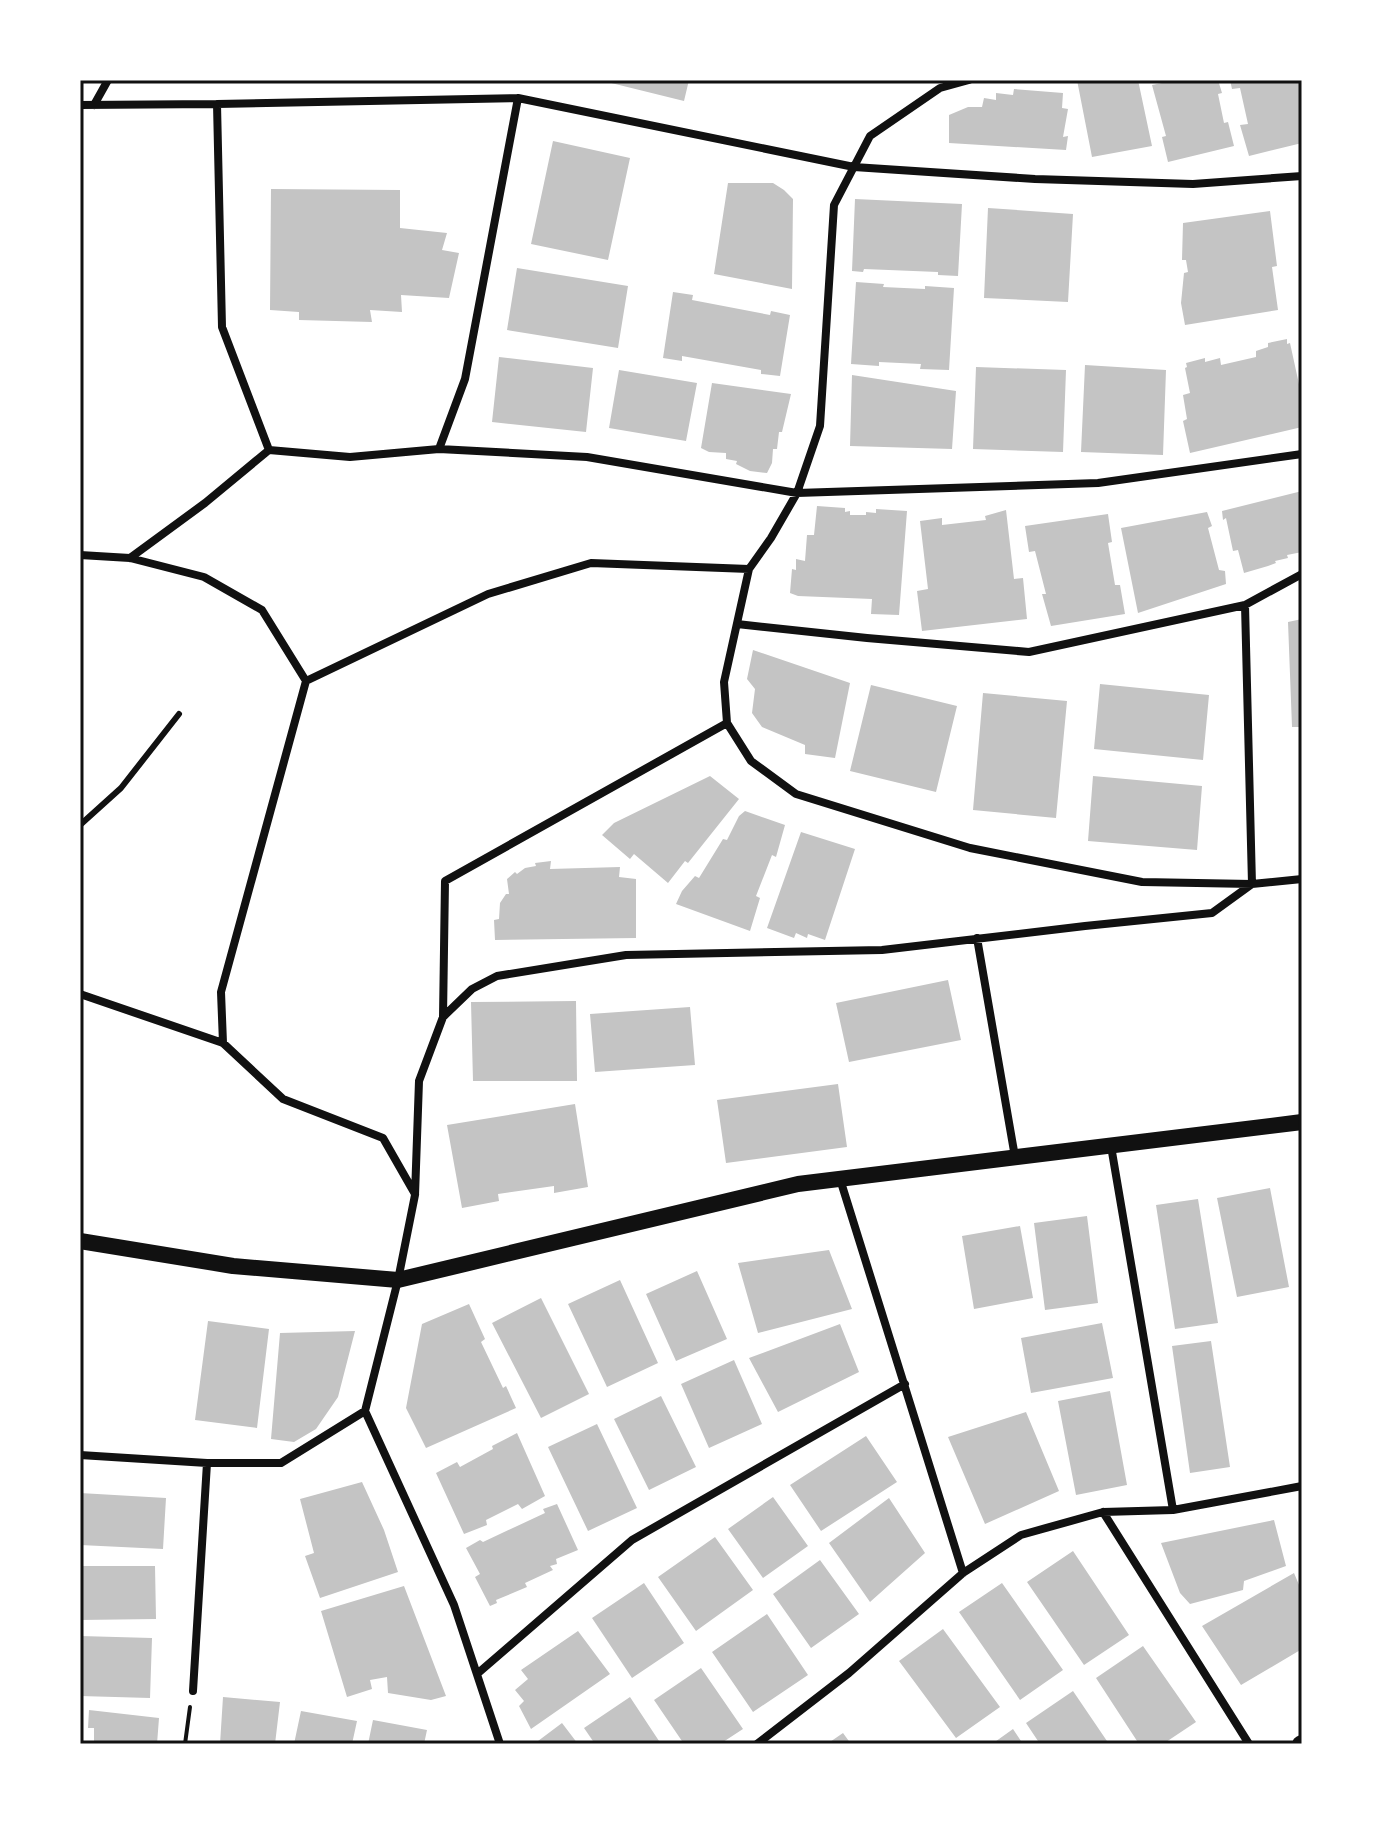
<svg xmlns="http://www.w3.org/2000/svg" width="1382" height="1824" viewBox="0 0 1382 1824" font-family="'Varela Round',sans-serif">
<rect width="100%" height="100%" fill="#fff"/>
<path fill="#c4c4c4" d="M 599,80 L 689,80 L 684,101 Z
M 1077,80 L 1138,80 L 1152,146 L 1092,157 Z
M 1177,80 L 1218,80 L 1222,93 L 1218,94 L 1224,123 L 1228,122 L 1234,146 L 1168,162 L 1162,137 L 1166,136 L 1152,85 Z
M 1230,80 L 1299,80 L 1302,93 L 1302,143 L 1249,156 L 1240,125 L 1248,124 L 1240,88 L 1232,89 Z
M 1014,89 L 1063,93 L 1062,108 L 1068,109 L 1063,137 L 1068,136 L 1066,150 L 949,143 L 949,115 L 968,107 L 982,107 L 984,98 L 996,100 L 996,93 L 1013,95 Z
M 553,141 L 630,158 L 608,260 L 531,244 Z
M 728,183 L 773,183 L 784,190 L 793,199 L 792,289 L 714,274 Z
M 271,189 L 400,190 L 400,228 L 447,233 L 442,250 L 459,253 L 449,298 L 401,295 L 402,312 L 370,310 L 372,322 L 299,320 L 299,312 L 270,310 Z
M 855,199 L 962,204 L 958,276 L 938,275 L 938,272 L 864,269 L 863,272 L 852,271 Z
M 988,208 L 1073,214 L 1068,302 L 984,298 Z
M 1270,211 L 1277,266 L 1272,267 L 1278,310 L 1185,325 L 1181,303 L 1184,273 L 1188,272 L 1186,260 L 1182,260 L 1183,223 Z
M 517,268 L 628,286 L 618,348 L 507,330 Z
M 856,282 L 884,284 L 883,287 L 925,289 L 925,286 L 954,288 L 949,370 L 920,369 L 921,364 L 879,362 L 879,366 L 851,364 Z
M 673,292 L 693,295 L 692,300 L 770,315 L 771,311 L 790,315 L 780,376 L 761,374 L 761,370 L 682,356 L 682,361 L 663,358 Z
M 1287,339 L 1287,344 L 1290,343 L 1302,398 L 1302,427 L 1190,453 L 1183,421 L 1187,419 L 1183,395 L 1190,393 L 1185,368 L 1187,367 L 1186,363 L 1205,358 L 1205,362 L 1220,358 L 1221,365 L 1256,357 L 1256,351 L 1268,347 L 1268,343 Z
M 499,357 L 593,368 L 586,432 L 492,422 Z
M 1085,365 L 1166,370 L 1163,455 L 1081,452 Z
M 976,367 L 1066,370 L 1063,452 L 973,449 Z
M 619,370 L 697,383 L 686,441 L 609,428 Z
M 852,375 L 956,391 L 952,449 L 850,446 Z
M 712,383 L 791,394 L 782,432 L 779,432 L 777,449 L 773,449 L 772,463 L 767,473 L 750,471 L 736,464 L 737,461 L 726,459 L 726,453 L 709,452 L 701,448 Z
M 1302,491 L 1302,552 L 1287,555 L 1288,558 L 1275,561 L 1276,563 L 1268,566 L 1244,573 L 1238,550 L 1233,551 L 1226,518 L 1223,520 L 1222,511 Z
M 817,506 L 845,508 L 845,512 L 850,511 L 850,515 L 866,515 L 866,512 L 876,513 L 876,509 L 907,511 L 899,615 L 871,614 L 872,599 L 798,596 L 790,593 L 792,569 L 796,570 L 796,559 L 805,561 L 807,535 L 814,535 Z
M 1006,510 L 1014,579 L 1023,578 L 1027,619 L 922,631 L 917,591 L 928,589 L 920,521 L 942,518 L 942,525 L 986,520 L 985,516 Z
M 1207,512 L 1212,526 L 1208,528 L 1219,570 L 1225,571 L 1226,584 L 1138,613 L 1121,528 Z
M 1108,514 L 1112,542 L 1108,543 L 1115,585 L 1120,585 L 1125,614 L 1051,626 L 1042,594 L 1046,594 L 1035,551 L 1029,552 L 1025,526 Z
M 1302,619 L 1302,727 L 1292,727 L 1288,622 Z
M 753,650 L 850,683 L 835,758 L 805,754 L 805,745 L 762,727 L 752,713 L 755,689 L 747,679 Z
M 1100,684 L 1209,695 L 1203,760 L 1094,749 Z
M 871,685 L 957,706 L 936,792 L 850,771 Z
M 983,693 L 1067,701 L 1056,818 L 973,810 Z
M 710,776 L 739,799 L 688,863 L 685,861 L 668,883 L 634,854 L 630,859 L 602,835 L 614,823 Z
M 1093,776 L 1202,786 L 1197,850 L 1088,841 Z
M 745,811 L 785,825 L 776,857 L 772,855 L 756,896 L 760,898 L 750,931 L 676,904 L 682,891 L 695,876 L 699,878 L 723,839 L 727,840 L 739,816 Z
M 801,832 L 855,849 L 825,940 L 808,934 L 807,938 L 796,933 L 794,938 L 767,928 Z
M 551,861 L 550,869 L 620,867 L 619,877 L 636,879 L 636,938 L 495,940 L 494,920 L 499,919 L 500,903 L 506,894 L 509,894 L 507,879 L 515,872 L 517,874 L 525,868 L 536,866 L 535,863 Z
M 948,980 L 961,1040 L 849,1062 L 836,1003 Z
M 576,1001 L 577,1081 L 473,1081 L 471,1002 Z
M 690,1007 L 695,1065 L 595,1072 L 590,1014 Z
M 838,1084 L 847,1147 L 726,1163 L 717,1100 Z
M 575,1104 L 588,1187 L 554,1193 L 554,1186 L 498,1194 L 499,1201 L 462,1208 L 447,1125 Z
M 1270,1188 L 1289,1287 L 1237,1297 L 1217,1198 Z
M 1198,1199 L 1218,1323 L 1175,1329 L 1156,1205 Z
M 1087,1216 L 1098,1303 L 1045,1310 L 1034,1223 Z
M 1020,1226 L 1033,1298 L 974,1309 L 962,1236 Z
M 829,1250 L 852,1309 L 758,1333 L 738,1263 Z
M 697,1271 L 727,1339 L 676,1361 L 646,1294 Z
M 620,1280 L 658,1363 L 607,1387 L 568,1304 Z
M 541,1298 L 589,1394 L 541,1418 L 492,1323 Z
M 469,1304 L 485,1339 L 481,1342 L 503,1388 L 506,1386 L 516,1408 L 426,1448 L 406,1408 L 422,1324 Z
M 208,1321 L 269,1329 L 257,1428 L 195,1420 Z
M 1102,1323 L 1113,1378 L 1031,1393 L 1021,1338 Z
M 840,1324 L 859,1372 L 778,1412 L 749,1358 Z
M 355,1331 L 338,1397 L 316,1429 L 294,1442 L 271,1439 L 280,1333 Z
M 1211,1341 L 1230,1467 L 1190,1473 L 1172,1346 Z
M 734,1360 L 762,1424 L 709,1448 L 681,1384 Z
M 1110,1391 L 1127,1485 L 1076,1495 L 1058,1401 Z
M 661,1396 L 696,1467 L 649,1490 L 614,1419 Z
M 1026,1412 L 1059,1491 L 985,1524 L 948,1437 Z
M 597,1424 L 637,1508 L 588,1531 L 548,1447 Z
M 517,1433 L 545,1496 L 522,1509 L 518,1504 L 486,1520 L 487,1525 L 464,1534 L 436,1473 L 457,1462 L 460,1467 L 493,1449 L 492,1446 Z
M 866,1436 L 897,1482 L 821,1531 L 790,1485 Z
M 362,1482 L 384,1530 L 398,1572 L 320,1598 L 305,1556 L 314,1553 L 300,1499 Z
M 80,1493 L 166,1498 L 163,1549 L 80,1545 Z
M 773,1497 L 808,1546 L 763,1578 L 728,1529 Z
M 889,1498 L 925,1553 L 870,1602 L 829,1543 Z
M 557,1504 L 578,1550 L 556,1559 L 557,1564 L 550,1566 L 553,1570 L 525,1583 L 527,1587 L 496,1600 L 497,1603 L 490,1606 L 475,1577 L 480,1574 L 466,1548 L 480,1540 L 483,1542 L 545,1513 L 543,1509 Z
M 1274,1520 L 1286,1566 L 1244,1581 L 1243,1590 L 1190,1604 L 1180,1593 L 1161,1543 Z
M 715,1537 L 753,1590 L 696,1631 L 658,1577 Z
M 1073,1551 L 1129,1635 L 1084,1665 L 1027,1582 Z
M 820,1560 L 859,1614 L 811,1648 L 773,1594 Z
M 80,1566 L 155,1566 L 156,1619 L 80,1620 Z
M 1294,1573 L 1302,1592 L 1302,1649 L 1241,1685 L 1202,1626 Z
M 644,1583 L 684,1643 L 632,1678 L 592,1618 Z
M 1002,1583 L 1063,1670 L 1020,1700 L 959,1612 Z
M 404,1586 L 446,1696 L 431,1700 L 388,1693 L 387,1677 L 370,1680 L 372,1689 L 347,1697 L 321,1611 Z
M 767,1614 L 808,1675 L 753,1712 L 712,1652 Z
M 943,1629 L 1000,1707 L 956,1738 L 899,1661 Z
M 578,1631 L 610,1674 L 531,1729 L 519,1706 L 524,1701 L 515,1690 L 528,1679 L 521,1670 Z
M 80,1636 L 152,1638 L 150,1698 L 80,1696 Z
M 1143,1646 L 1196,1722 L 1163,1744 L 1139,1744 L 1096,1678 Z
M 701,1668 L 743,1729 L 720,1744 L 684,1744 L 654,1700 Z
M 1073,1691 L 1109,1744 L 1040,1744 L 1026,1723 Z
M 223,1697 L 280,1702 L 275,1744 L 220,1744 Z
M 630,1697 L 661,1744 L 595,1744 L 584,1728 Z
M 89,1710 L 159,1718 L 157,1744 L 94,1744 L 94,1728 L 88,1728 Z
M 301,1711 L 357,1721 L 352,1744 L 294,1744 Z
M 373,1720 L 427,1730 L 424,1744 L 368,1744 Z
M 562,1723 L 578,1744 L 534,1744 Z
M 1013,1729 L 1023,1744 L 992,1744 Z
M 843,1733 L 851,1744 L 827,1744 Z"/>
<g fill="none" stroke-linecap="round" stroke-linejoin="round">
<path stroke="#111" stroke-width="4" d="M 185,1744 L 190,1707"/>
<path stroke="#111" stroke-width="6" d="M 80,825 L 121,788 L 179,714"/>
<path stroke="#111" stroke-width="8" d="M 969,80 L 940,88 L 870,136 L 834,205 L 820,426 L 797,493 L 771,538 L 749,569 L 724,682 L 727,723 L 751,761 L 796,794 L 970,848 L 1142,882 L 1252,884 L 1302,879
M 217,104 L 222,327 L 269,450
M 80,105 L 217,104 L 518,98 L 854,167 L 1035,179 L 1193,184 L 1302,176
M 94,105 L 108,80
M 439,449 L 465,379 L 518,98
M 80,555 L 130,558 L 204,577 L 262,610 L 306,681
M 130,558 L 205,503 L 269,450 L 350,457 L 439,449 L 587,457 L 797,493 L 1098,483 L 1302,454
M 737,624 L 867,638 L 1029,652 L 1245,605 L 1302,574
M 977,938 L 1015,1157
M 80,994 L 223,1043 L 283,1099 L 383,1138 L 415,1194
M 443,1017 L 445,881 L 727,723
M 223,1043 L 221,992 L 306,681 L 488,594 L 591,563 L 749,569
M 1111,1146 L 1173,1510
M 840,1179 L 963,1573
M 80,1455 L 207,1463 L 281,1463 L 365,1411
M 1103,1512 L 1249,1744
M 477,1674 L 632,1540 L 905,1384
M 193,1691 L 207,1463
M 500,1744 L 454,1605 L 365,1411 L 398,1280 L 415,1195 L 419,1081 L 443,1017 L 472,989 L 497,976 L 626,955 L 882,950 L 1085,926 L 1212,913 L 1252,884 L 1245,605
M 757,1744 L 849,1673 L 963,1573 L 1021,1535 L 1103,1512 L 1173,1510 L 1302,1486"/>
<path stroke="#111" stroke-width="16" d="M 80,1241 L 233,1266 L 398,1280 L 798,1184 L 1302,1122
M 1300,1744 L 1302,1743"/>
</g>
<rect width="1382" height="1824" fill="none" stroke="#ffffff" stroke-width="164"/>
<rect x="82" y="82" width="1218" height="1660" fill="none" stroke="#111" stroke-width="3"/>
</svg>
